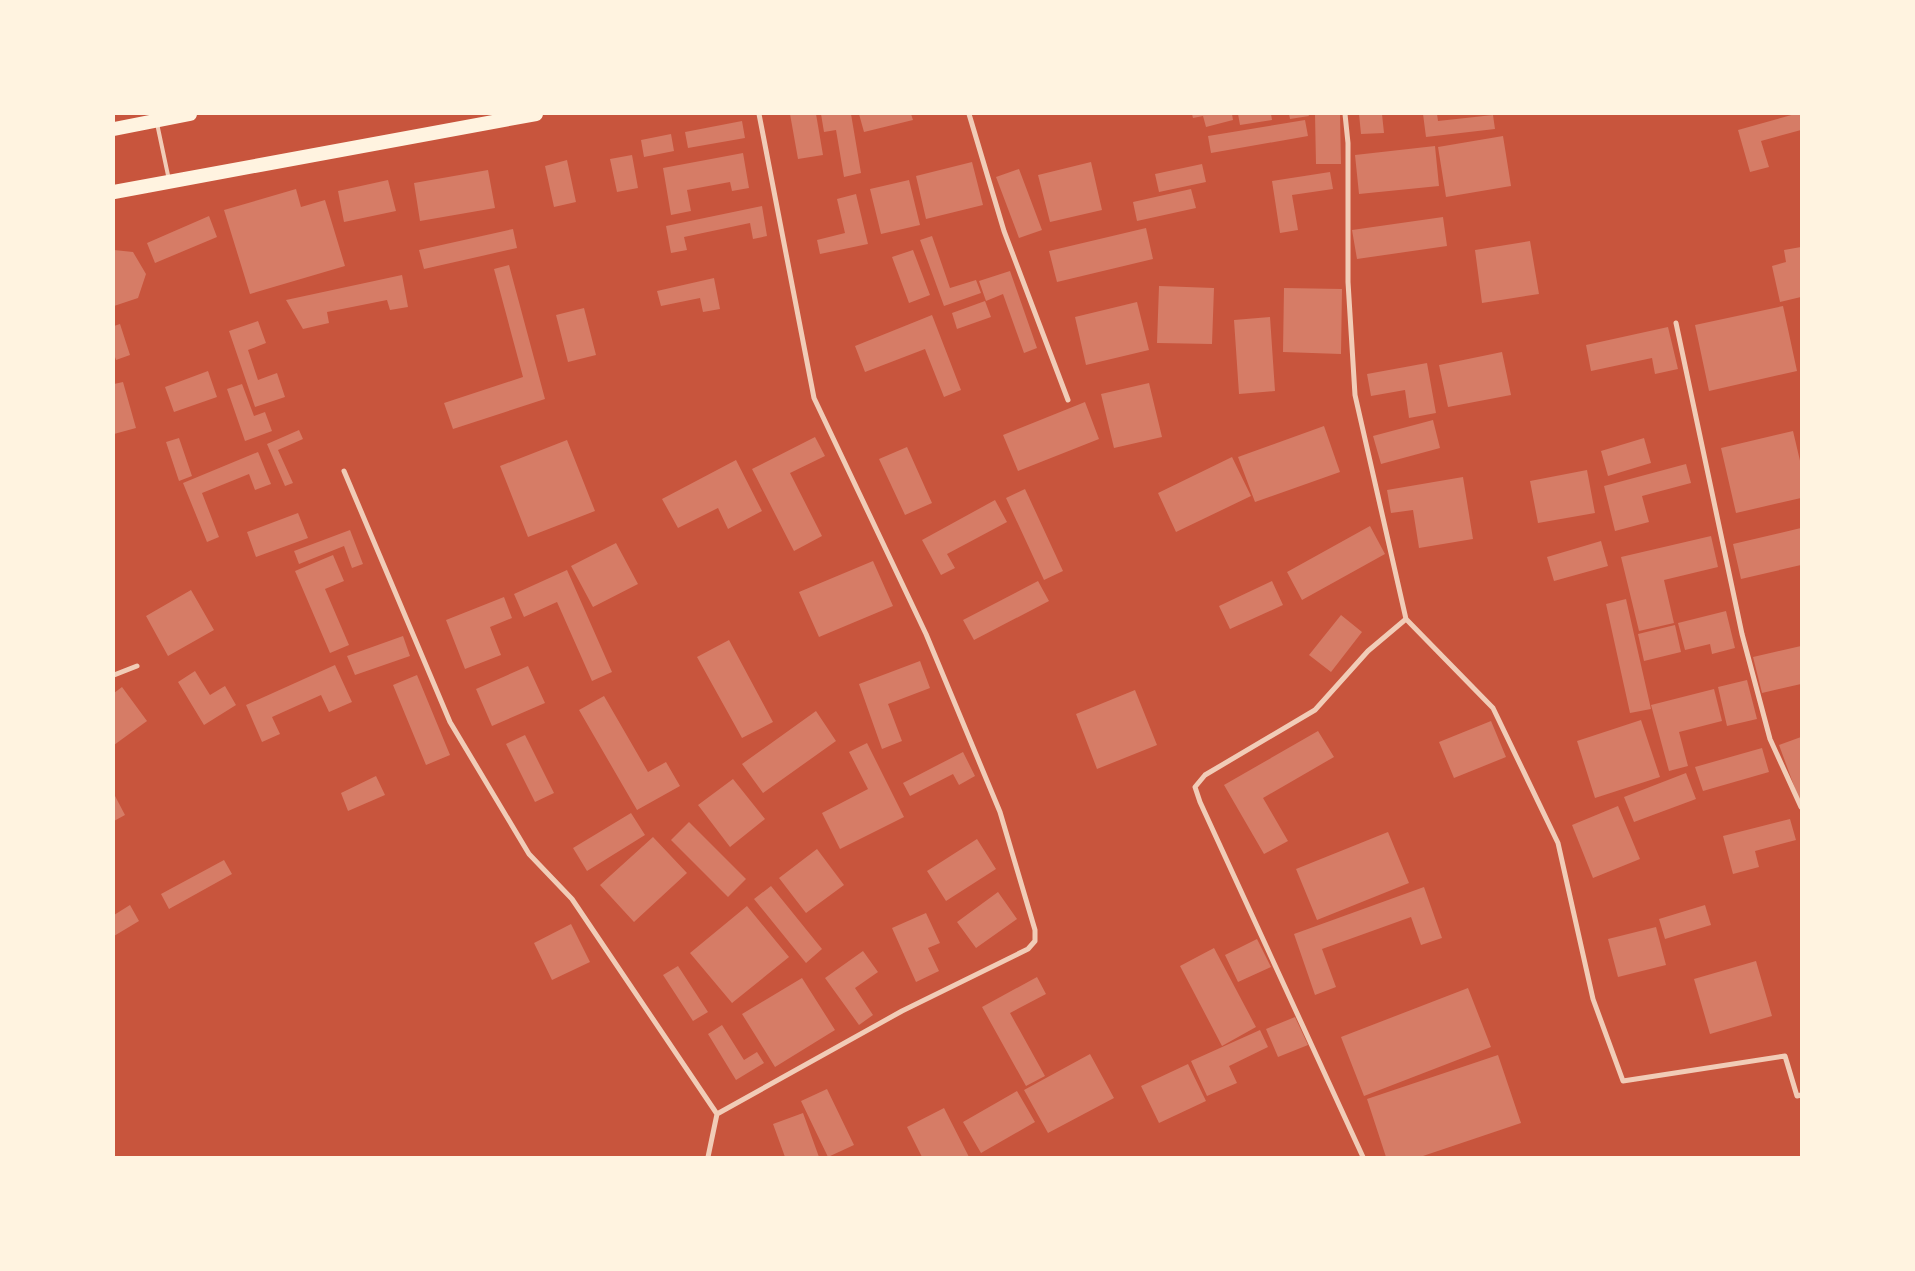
<svg xmlns="http://www.w3.org/2000/svg" width="1915" height="1271" viewBox="0 0 1915 1271" font-family="'IBM Plex Sans',sans-serif">
<rect width="100%" height="100%" fill="#c8553d"/>
<path fill="#d67c66" d="M 790,114 L 816,114 L 823,155 L 798,159 Z
M 821,114 L 851,114 L 861,173 L 844,177 L 836,130 L 824,132 Z
M 859,114 L 911,114 L 913,120 L 864,132 Z
M 1192,114 L 1232,114 L 1233,120 L 1206,127 L 1203,116 L 1193,118 Z
M 1238,114 L 1271,114 L 1272,120 L 1240,125 Z
M 1289,114 L 1308,114 L 1309,116 L 1290,119 Z
M 1315,114 L 1340,114 L 1341,164 L 1316,164 Z
M 1359,114 L 1382,114 L 1384,133 L 1361,134 Z
M 1423,114 L 1437,114 L 1438,121 L 1493,115 L 1495,129 L 1426,137 Z
M 1795,114 L 1801,114 L 1801,130 L 1761,141 L 1769,167 L 1750,172 L 1738,130 Z
M 1305,120 L 1308,136 L 1211,153 L 1208,136 Z
M 742,121 L 745,138 L 688,148 L 685,132 Z
M 671,134 L 674,151 L 644,157 L 641,140 Z
M 1503,136 L 1511,186 L 1446,197 L 1438,147 Z
M 1435,146 L 1439,186 L 1359,194 L 1355,155 Z
M 743,153 L 749,188 L 732,191 L 730,182 L 687,190 L 691,211 L 671,215 L 663,168 Z
M 632,155 L 638,188 L 617,192 L 610,159 Z
M 567,160 L 576,202 L 554,207 L 545,166 Z
M 972,162 L 983,205 L 926,219 L 916,176 Z
M 1091,162 L 1102,210 L 1050,222 L 1038,175 Z
M 1202,164 L 1206,182 L 1159,192 L 1155,174 Z
M 1019,169 L 1042,230 L 1019,238 L 996,177 Z
M 488,170 L 495,208 L 420,221 L 414,183 Z
M 1330,172 L 1333,189 L 1292,195 L 1298,230 L 1280,233 L 1272,181 Z
M 388,180 L 396,211 L 344,222 L 338,191 Z
M 909,180 L 920,225 L 881,234 L 870,189 Z
M 296,189 L 301,207 L 325,200 L 345,266 L 250,294 L 224,210 Z
M 1191,189 L 1196,208 L 1137,221 L 1133,202 Z
M 856,194 L 868,244 L 820,254 L 817,240 L 845,233 L 837,199 Z
M 762,206 L 767,236 L 753,239 L 750,223 L 684,237 L 687,250 L 671,253 L 666,226 Z
M 209,216 L 217,237 L 155,263 L 147,243 Z
M 1443,217 L 1447,246 L 1357,259 L 1352,230 Z
M 1146,228 L 1153,259 L 1057,282 L 1049,251 Z
M 513,229 L 517,248 L 424,269 L 419,250 Z
M 932,236 L 950,288 L 976,280 L 981,293 L 944,306 L 920,240 Z
M 1530,241 L 1539,294 L 1482,303 L 1475,250 Z
M 1801,247 L 1801,297 L 1780,302 L 1772,266 L 1786,262 L 1784,250 Z
M 114,250 L 133,252 L 146,274 L 138,298 L 114,306 Z
M 913,250 L 930,295 L 909,303 L 892,257 Z
M 509,265 L 545,399 L 453,429 L 444,403 L 523,377 L 494,269 Z
M 1010,271 L 1037,348 L 1024,353 L 1003,294 L 986,301 L 979,281 Z
M 402,275 L 408,307 L 390,310 L 387,300 L 327,312 L 329,323 L 303,329 L 286,300 Z
M 714,278 L 720,309 L 703,312 L 700,298 L 661,306 L 657,291 Z
M 1159,286 L 1214,288 L 1212,344 L 1157,343 Z
M 1284,288 L 1342,289 L 1341,354 L 1283,352 Z
M 985,301 L 991,317 L 957,329 L 952,313 Z
M 1137,302 L 1149,350 L 1086,365 L 1075,317 Z
M 1783,306 L 1797,371 L 1709,391 L 1695,325 Z
M 584,308 L 596,355 L 568,362 L 556,315 Z
M 932,315 L 961,390 L 944,397 L 925,349 L 865,372 L 855,346 Z
M 1270,317 L 1275,391 L 1239,394 L 1234,320 Z
M 258,321 L 266,343 L 248,350 L 258,380 L 277,373 L 285,397 L 255,407 L 229,331 Z
M 120,324 L 130,355 L 116,360 L 114,354 L 114,326 Z
M 1668,327 L 1678,369 L 1655,374 L 1652,358 L 1591,371 L 1586,345 Z
M 1502,352 L 1511,395 L 1448,407 L 1439,365 Z
M 1427,363 L 1436,413 L 1409,418 L 1405,390 L 1371,396 L 1367,374 Z
M 208,371 L 217,397 L 174,412 L 165,387 Z
M 123,382 L 136,428 L 114,434 L 114,384 Z
M 1149,383 L 1162,437 L 1114,448 L 1101,394 Z
M 242,384 L 254,416 L 265,412 L 272,431 L 245,441 L 227,389 Z
M 1085,402 L 1099,439 L 1018,471 L 1003,435 Z
M 1433,420 L 1440,448 L 1381,464 L 1373,436 Z
M 1324,426 L 1340,472 L 1255,502 L 1238,457 Z
M 299,430 L 303,439 L 278,450 L 293,483 L 285,486 L 267,444 Z
M 1793,431 L 1801,465 L 1801,498 L 1736,513 L 1721,448 Z
M 815,437 L 825,456 L 790,473 L 822,536 L 794,551 L 752,469 Z
M 179,438 L 192,476 L 179,481 L 166,442 Z
M 1644,438 L 1651,463 L 1608,476 L 1601,451 Z
M 567,440 L 595,511 L 528,537 L 500,466 Z
M 907,447 L 932,503 L 905,515 L 879,459 Z
M 258,452 L 271,484 L 255,490 L 249,474 L 202,493 L 219,537 L 207,542 L 183,483 Z
M 1232,457 L 1251,496 L 1176,532 L 1158,493 Z
M 736,460 L 762,511 L 728,529 L 718,508 L 678,528 L 662,499 Z
M 1686,464 L 1691,483 L 1642,496 L 1649,522 L 1615,531 L 1604,486 Z
M 1587,470 L 1595,513 L 1538,523 L 1530,481 Z
M 1463,477 L 1473,539 L 1419,548 L 1413,510 L 1391,513 L 1387,490 Z
M 1025,489 L 1063,571 L 1044,580 L 1006,498 Z
M 995,500 L 1007,522 L 947,554 L 955,568 L 941,575 L 922,540 Z
M 298,513 L 308,538 L 256,557 L 247,532 Z
M 1370,526 L 1385,554 L 1302,600 L 1287,572 Z
M 1801,528 L 1801,565 L 1741,579 L 1733,544 Z
M 350,530 L 363,564 L 352,568 L 344,546 L 299,564 L 294,551 Z
M 1711,536 L 1718,567 L 1664,580 L 1674,623 L 1639,631 L 1621,557 Z
M 1601,541 L 1608,566 L 1554,581 L 1547,557 Z
M 616,543 L 638,584 L 593,607 L 571,566 Z
M 333,555 L 344,581 L 325,589 L 349,645 L 330,653 L 295,571 Z
M 873,561 L 893,606 L 819,637 L 799,592 Z
M 567,570 L 612,672 L 592,681 L 557,602 L 524,617 L 514,594 Z
M 1038,581 L 1049,601 L 974,640 L 963,620 Z
M 1272,581 L 1283,605 L 1230,629 L 1219,606 Z
M 191,590 L 214,630 L 168,656 L 146,616 Z
M 504,597 L 512,618 L 490,627 L 501,655 L 465,669 L 446,620 Z
M 1626,599 L 1651,709 L 1630,713 L 1606,604 Z
M 1726,611 L 1735,648 L 1712,654 L 1710,644 L 1685,650 L 1678,623 Z
M 1341,615 L 1362,632 L 1331,672 L 1309,655 Z
M 1675,625 L 1681,652 L 1644,661 L 1638,634 Z
M 403,636 L 410,656 L 355,675 L 347,656 Z
M 729,640 L 773,722 L 742,738 L 697,657 Z
M 1801,646 L 1801,684 L 1762,693 L 1753,657 Z
M 920,661 L 930,688 L 888,704 L 902,741 L 882,749 L 859,684 Z
M 335,665 L 352,702 L 329,712 L 321,695 L 272,717 L 280,734 L 262,742 L 246,705 Z
M 528,666 L 545,703 L 492,726 L 476,689 Z
M 195,671 L 210,695 L 225,686 L 236,705 L 204,725 L 178,682 Z
M 417,675 L 450,755 L 426,765 L 393,685 Z
M 1747,680 L 1757,719 L 1727,726 L 1718,687 Z
M 122,687 L 147,721 L 114,745 L 114,693 Z
M 1714,689 L 1722,721 L 1679,732 L 1688,766 L 1669,771 L 1651,705 Z
M 1135,690 L 1157,745 L 1097,769 L 1076,714 Z
M 604,696 L 648,772 L 666,762 L 680,786 L 637,810 L 579,710 Z
M 816,711 L 836,741 L 763,793 L 742,764 Z
M 1641,720 L 1660,777 L 1595,798 L 1577,741 Z
M 1491,721 L 1506,757 L 1454,778 L 1439,742 Z
M 1318,731 L 1334,757 L 1263,798 L 1288,841 L 1264,854 L 1224,785 Z
M 525,735 L 554,793 L 535,802 L 506,744 Z
M 1801,737 L 1801,801 L 1800,802 L 1779,745 Z
M 867,743 L 904,817 L 840,849 L 822,813 L 868,789 L 849,752 Z
M 1762,748 L 1769,772 L 1703,791 L 1695,767 Z
M 963,752 L 975,776 L 959,785 L 953,774 L 910,796 L 903,783 Z
M 1686,773 L 1696,799 L 1634,822 L 1624,797 Z
M 376,776 L 385,795 L 348,811 L 341,793 Z
M 733,779 L 765,819 L 730,847 L 698,805 Z
M 114,794 L 125,815 L 114,821 Z
M 1618,806 L 1640,859 L 1593,878 L 1572,825 Z
M 631,813 L 645,835 L 587,871 L 573,848 Z
M 1790,819 L 1796,840 L 1755,851 L 1759,867 L 1733,874 L 1723,836 Z
M 689,822 L 746,879 L 728,897 L 671,840 Z
M 1388,832 L 1409,883 L 1317,920 L 1296,869 Z
M 653,837 L 687,873 L 634,922 L 600,885 Z
M 977,839 L 996,869 L 946,901 L 927,871 Z
M 817,849 L 844,885 L 806,913 L 779,878 Z
M 224,860 L 232,874 L 169,909 L 161,894 Z
M 771,886 L 822,949 L 806,963 L 754,899 Z
M 1424,887 L 1442,938 L 1421,945 L 1411,917 L 1322,949 L 1336,987 L 1315,995 L 1294,934 Z
M 998,892 L 1017,919 L 976,948 L 957,922 Z
M 130,905 L 139,921 L 114,936 L 114,915 Z
M 1705,905 L 1711,925 L 1665,939 L 1659,919 Z
M 747,906 L 789,957 L 732,1003 L 690,953 Z
M 926,913 L 940,943 L 928,948 L 939,971 L 916,982 L 892,928 Z
M 571,924 L 590,962 L 552,980 L 534,943 Z
M 1656,927 L 1666,965 L 1618,977 L 1608,939 Z
M 1257,939 L 1271,967 L 1238,982 L 1225,955 Z
M 1214,948 L 1256,1027 L 1222,1046 L 1180,966 Z
M 863,951 L 878,972 L 855,988 L 873,1015 L 859,1025 L 825,978 Z
M 1756,961 L 1772,1016 L 1710,1034 L 1694,979 Z
M 678,966 L 708,1012 L 693,1021 L 663,975 Z
M 1037,977 L 1046,994 L 1010,1013 L 1045,1076 L 1026,1086 L 982,1007 Z
M 802,978 L 835,1030 L 775,1067 L 742,1014 Z
M 1468,988 L 1491,1047 L 1364,1096 L 1341,1037 Z
M 1295,1017 L 1308,1045 L 1278,1057 L 1266,1029 Z
M 722,1025 L 744,1060 L 757,1052 L 764,1063 L 736,1080 L 708,1034 Z
M 1260,1030 L 1268,1047 L 1229,1066 L 1237,1083 L 1207,1096 L 1191,1061 Z
M 1090,1054 L 1114,1098 L 1048,1133 L 1024,1090 Z
M 1498,1055 L 1521,1123 L 1420,1157 L 1386,1157 L 1367,1099 Z
M 1188,1064 L 1206,1101 L 1159,1123 L 1141,1086 Z
M 827,1089 L 854,1145 L 828,1157 L 801,1101 Z
M 1017,1091 L 1035,1122 L 981,1153 L 963,1122 Z
M 944,1108 L 969,1157 L 922,1157 L 907,1127 Z
M 803,1113 L 819,1157 L 785,1157 L 773,1124 Z"/>
<g fill="none" stroke-linecap="round" stroke-linejoin="round">
<path stroke="#f1ccb7" stroke-width="4" d="M 155,114 L 169,180"/>
<path stroke="#f1ccb7" stroke-width="5" d="M 969,114 L 1004,231 L 1068,400
M 1345,114 L 1348,143 L 1348,282 L 1355,395 L 1406,619 L 1493,708 L 1558,843 L 1593,999 L 1623,1081 L 1785,1056 L 1797,1096 L 1801,1095
M 1676,323 L 1742,634 L 1770,739 L 1801,807
M 344,471 L 450,722 L 529,854 L 572,899 L 717,1114 L 708,1157
M 114,675 L 137,666
M 717,1114 L 902,1011 L 1028,949 L 1035,941 L 1035,930 L 1000,812 L 926,634 L 814,398 L 759,114
M 1363,1157 L 1200,802 L 1195,787 L 1205,775 L 1315,710 L 1368,651 L 1406,619"/>
<path stroke="#fff3e0" stroke-width="14" d="M 114,129 L 190,114
M 114,192 L 536,114"/>
</g>
<rect width="1915" height="1271" fill="none" stroke="#fff3e0" stroke-width="230"/>
</svg>
